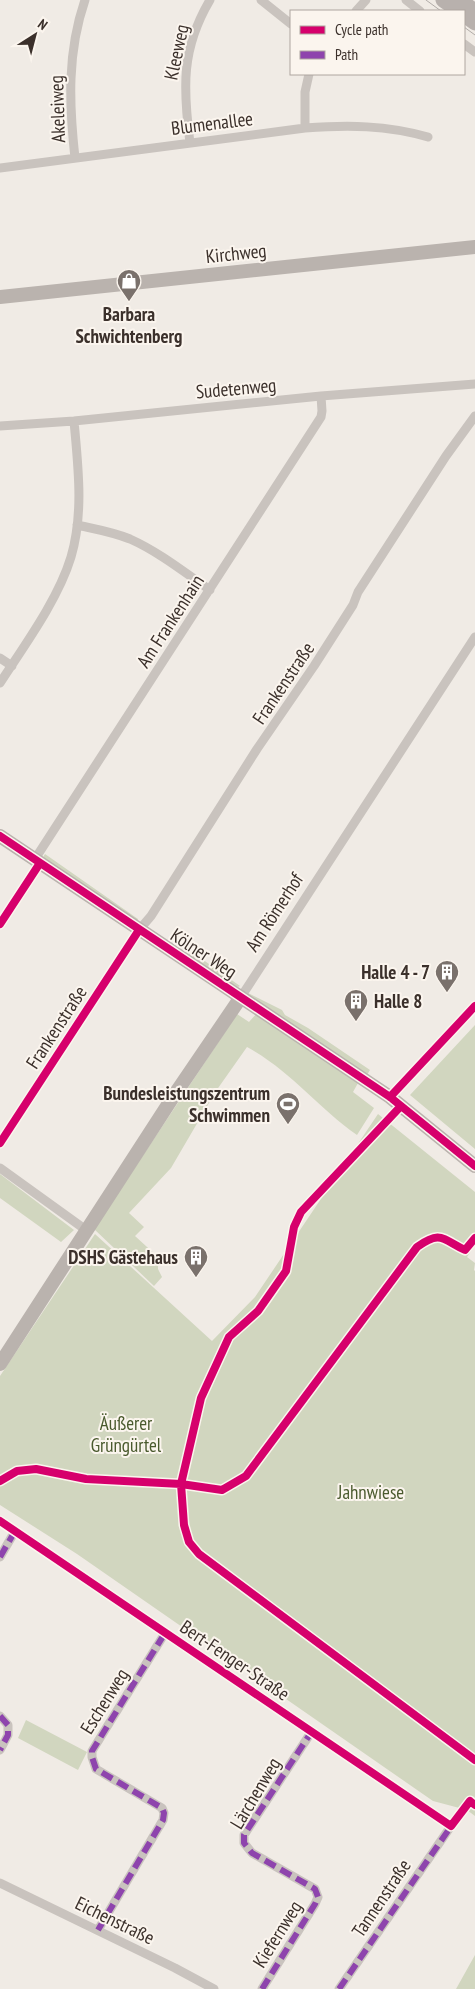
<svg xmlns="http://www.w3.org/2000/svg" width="475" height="1989" viewBox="0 0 475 1989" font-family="'PT Sans Narrow',sans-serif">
<rect width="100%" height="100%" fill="#f0ebe5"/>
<path fill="#d1d6bf" d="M 45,854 L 138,919 L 137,922 L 42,859 Z
M 185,947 L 240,986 L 238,987 L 181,953 Z
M 248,993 L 282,1010 L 285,1015 L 308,1028 L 370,1070 L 367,1075 L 246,995 Z
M 257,1013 L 358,1083 L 353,1092 L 374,1108 L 357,1135 C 317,1107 291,1071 247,1047 L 216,1091 L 171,1168 L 129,1213 L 144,1227 L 135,1236 L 158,1257 L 158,1269 L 162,1277 L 154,1286 L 94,1229 L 237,1014 L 249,1022 Z
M 475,1025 L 475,1149 L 410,1095 Z
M 378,1114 L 475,1192 L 475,1245 L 467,1257 L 475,1263 L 474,1270 L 475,1271 L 475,1816 L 467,1810 L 433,1801 L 77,1554 L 0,1505 L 0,1376 L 95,1234 L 212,1341 L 255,1297 Z
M 0,1174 L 74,1230 L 61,1242 L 0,1198 Z
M 26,1720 L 87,1752 L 78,1770 L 18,1738 Z
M 475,1955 L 475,1989 L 456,1989 Z"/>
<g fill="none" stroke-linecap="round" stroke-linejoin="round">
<path stroke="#c9c3be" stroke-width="9" d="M 261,0 L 291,24
M 406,0 L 420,11
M 356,11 L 366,0
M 464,44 L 475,52
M 305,128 L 305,92 L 309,74
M 190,143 C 183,88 181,49 210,0
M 75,158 C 69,104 67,52 85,0
M 0,168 L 305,128 C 348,125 386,125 428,137
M 0,426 L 74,421 L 321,396 L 475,384
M 77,525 C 95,529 113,532 130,539 C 159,552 184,572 210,590
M 0,658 L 12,666
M 0,683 C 24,646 58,600 71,557 C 84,513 78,466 74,421
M 35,859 L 321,417 L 322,411 L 321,396
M 0,924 L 40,863
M 241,997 L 475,637
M 390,1097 L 475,1006
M 0,1143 L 139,930 L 151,916 L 257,749 L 314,666 L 353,605 L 358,592 L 446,456 L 475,416
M 0,1168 L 86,1230
M 0,1521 L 451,1826 L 339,1989
M 0,1557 L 15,1531
M 0,1716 L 8,1725 L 8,1735 L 0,1750
M 0,1883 L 175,1968 L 214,1989
M 98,1930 L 163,1820 L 164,1813 L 162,1808 L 96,1769 L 92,1757 L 92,1751 L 165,1633
M 262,1989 L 315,1904 L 318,1897 L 315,1889 L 252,1853 L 244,1843 L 244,1835 L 312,1731"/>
<path stroke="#bab3ae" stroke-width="14" d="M 0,297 L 475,247
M 0,836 L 390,1097 L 475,1166
M 0,1364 L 173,1097 L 241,997"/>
<path stroke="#b8b1ad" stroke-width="15" d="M 443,0 L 459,11
M 460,0 L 475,11
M 464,15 L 475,23"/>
<path stroke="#b1aca8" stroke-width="1" d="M 426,0 L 441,11
M 464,27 L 475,35"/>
<path stroke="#8e44ad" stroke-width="6" stroke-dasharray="12 6" stroke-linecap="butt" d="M 0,1557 L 15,1531
M 0,1716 L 8,1725 L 8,1735 L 0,1750
M 98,1930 L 163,1820 L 164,1813 L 162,1808 L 96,1769 L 92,1757 L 92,1751 L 165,1633
M 262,1989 L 315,1904 L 318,1897 L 315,1889 L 252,1853 L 244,1843 L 244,1835 L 312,1731
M 339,1989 L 454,1822"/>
<g stroke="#fbf5ee" stroke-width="11">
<path id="cycleway" d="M 0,836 L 390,1097 L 475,1166
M 0,924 L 40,863
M 390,1097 L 475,1006
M 401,1106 L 301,1212 L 294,1227 L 286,1271 L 258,1311 L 229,1337 L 201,1398 L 181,1484 L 184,1525 L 189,1542 L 199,1554 L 475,1760
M 0,1143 L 139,930
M 0,1481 L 17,1471 L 36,1469 L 86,1479 L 181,1484 L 222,1490 L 246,1476 L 417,1247 C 441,1230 442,1239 465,1250 L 475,1238
M 0,1521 L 451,1826 L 470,1801 L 475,1805"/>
</g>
<use href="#cycleway" stroke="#d6006c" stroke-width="8"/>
</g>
<defs>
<g id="shop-pin" transform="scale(1.25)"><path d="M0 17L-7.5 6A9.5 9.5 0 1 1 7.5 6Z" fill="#7a716c" stroke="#fbf5ee"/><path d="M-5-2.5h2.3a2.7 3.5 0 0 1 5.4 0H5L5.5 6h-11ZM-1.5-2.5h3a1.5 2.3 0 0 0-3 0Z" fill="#fff"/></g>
<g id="building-pin" transform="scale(1.25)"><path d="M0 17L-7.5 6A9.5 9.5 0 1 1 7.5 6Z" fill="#7a716c" stroke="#fbf5ee"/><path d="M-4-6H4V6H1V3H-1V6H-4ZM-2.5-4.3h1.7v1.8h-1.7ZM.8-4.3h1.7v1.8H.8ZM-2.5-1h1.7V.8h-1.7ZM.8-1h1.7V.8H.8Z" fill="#fff"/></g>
<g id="stadium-pin" transform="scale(1.25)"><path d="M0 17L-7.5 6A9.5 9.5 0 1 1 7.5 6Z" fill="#7a716c" stroke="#fbf5ee"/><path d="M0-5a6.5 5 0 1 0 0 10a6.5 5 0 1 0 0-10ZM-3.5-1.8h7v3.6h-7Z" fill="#fff"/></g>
</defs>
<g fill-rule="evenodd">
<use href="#shop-pin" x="129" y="281"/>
<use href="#building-pin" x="447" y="972"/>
<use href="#building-pin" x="356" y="1001"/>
<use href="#stadium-pin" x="288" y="1104"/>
<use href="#building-pin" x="196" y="1257"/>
</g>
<g text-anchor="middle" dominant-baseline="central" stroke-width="4" stroke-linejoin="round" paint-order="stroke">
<g font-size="19" fill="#3b302b" stroke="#fbf5ee">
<text transform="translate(176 52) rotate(-78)">Kleeweg</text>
<text transform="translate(57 109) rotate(-92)">Akeleiweg</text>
<text transform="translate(212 123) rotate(-7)">Blumenallee</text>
<text transform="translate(236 253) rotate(-6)">Kirchweg</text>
<text transform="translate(236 388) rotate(-5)">Sudetenweg</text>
<text transform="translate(170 621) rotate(-57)">Am Frankenhain</text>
<text transform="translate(283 683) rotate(-56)">Frankenstraße</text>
<text transform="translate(274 912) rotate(-57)">Am Römerhof</text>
<text transform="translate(204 953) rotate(33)">Kölner Weg</text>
<text transform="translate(56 1027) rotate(-57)">Frankenstraße</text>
<text transform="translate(235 1660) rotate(34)">Bert-Fenger-Straße</text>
<text transform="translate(104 1701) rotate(-58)">Eschenweg</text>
<text transform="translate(255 1793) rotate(-59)">Lärchenweg</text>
<text transform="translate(381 1898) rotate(-56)">Tannenstraße</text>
<text transform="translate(115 1920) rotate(26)">Eichenstraße</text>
<text transform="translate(277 1934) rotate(-58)">Kiefernweg</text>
</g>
<g font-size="19" font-weight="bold" fill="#3b302b" stroke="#fbf5ee" text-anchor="end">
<text x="129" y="314" text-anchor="middle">Barbara<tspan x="129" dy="22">Schwichtenberg</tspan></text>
<text x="430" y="972">Halle 4 - 7</text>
<text x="374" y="1001" text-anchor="start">Halle 8</text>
<text x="270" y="1093">Bundesleistungszentrum<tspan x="270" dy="22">Schwimmen</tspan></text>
<text x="178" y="1257">DSHS Gästehaus</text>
</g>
<g font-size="19" fill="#4a5a2e" stroke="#fbf5ee">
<text x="126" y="1423">Äußerer<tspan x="126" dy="22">Grüngürtel</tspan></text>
<text x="371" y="1492">Jahnwiese</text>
</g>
</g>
<rect x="290" y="10" width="175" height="65" fill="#fbf5ee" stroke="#aea6a0"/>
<rect x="300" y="26" width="25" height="8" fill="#d6006c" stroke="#aea6a0"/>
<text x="335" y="35" font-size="15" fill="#3b302b">Cycle path</text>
<rect x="300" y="51" width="25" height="8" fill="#8e44ad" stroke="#aea6a0"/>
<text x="335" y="60" font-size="15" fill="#3b302b">Path</text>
<g transform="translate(35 35) rotate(36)" stroke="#fbf5ee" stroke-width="4" paint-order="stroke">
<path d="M0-4L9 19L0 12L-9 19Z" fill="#3b302b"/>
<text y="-8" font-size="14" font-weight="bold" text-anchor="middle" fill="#3b302b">N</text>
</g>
</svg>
